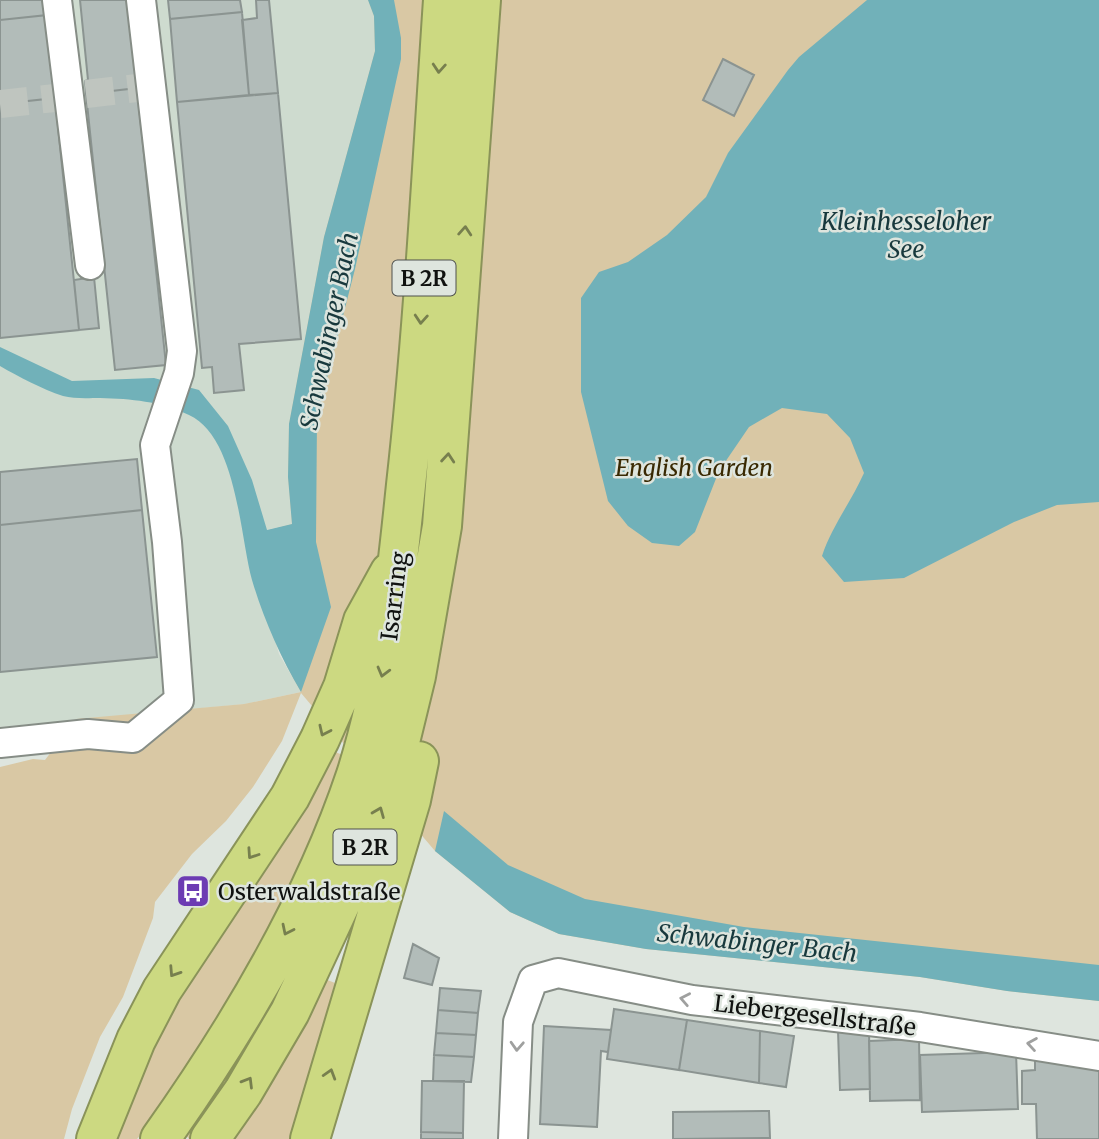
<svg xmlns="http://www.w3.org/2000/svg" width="1099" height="1139" viewBox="0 0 1099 1139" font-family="Merriweather,serif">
<rect width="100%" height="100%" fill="#dee5de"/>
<path fill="#cedbcf" d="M 0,0 L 368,0 L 374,16 L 375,51 L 324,237 L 289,424 L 288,477 L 292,524 L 246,535 L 279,654 L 301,692 L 245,704 L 0,727 Z"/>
<path fill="#d9c8a4" d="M 368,0 L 1099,0 L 1099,1001 L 1007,991 L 920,977 L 646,949 L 559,934 L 510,912 L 435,851 L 373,778 L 273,1014 L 189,1139 L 184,1133 L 367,771 L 301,693 L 282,741 L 253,787 L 226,821 L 192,854 L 155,902 L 153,918 L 123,997 L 100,1037 L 72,1109 L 64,1139 L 0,1139 L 0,767 L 33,759 L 45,760 L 76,719 L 244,704 L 301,692 C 272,642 254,593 246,536 L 292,524 L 288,477 L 289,424 L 324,237 L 375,51 L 374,16 Z
M 333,751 L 345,756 L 333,792 L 256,966 L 144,1131 L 137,1139 L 117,1139 L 124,1110 L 153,1044 Z
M 325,979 L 335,983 L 292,1139 L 229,1139 Z"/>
<path fill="#71b1b9" d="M 368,0 L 394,0 L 401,38 L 401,59 L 355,269 L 317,417 L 316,542 L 331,607 L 301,692 C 280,656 264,620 252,580 C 240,537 237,437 189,415 C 159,401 132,399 100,398 C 89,398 74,399 63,396 C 42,389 19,377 0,366 L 0,347 L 72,381 L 154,378 L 199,390 L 228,426 L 252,480 L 267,530 L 292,524 L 288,477 L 289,424 L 324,237 L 375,51 L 374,16 Z
M 867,0 L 1099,0 L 1099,502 L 1057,505 L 1014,522 L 904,578 L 844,582 L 822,556 C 832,526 851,502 864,473 L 850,438 L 827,414 L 782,408 L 749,427 L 719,471 L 695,532 L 679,546 L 652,543 L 628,526 L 608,501 L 581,392 L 581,298 L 599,272 L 628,262 L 667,235 L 706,197 L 728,153 L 788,70 L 799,57 Z
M 444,811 L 508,865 L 585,899 L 744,927 L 1099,965 L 1099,1001 L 1007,991 L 920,977 L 646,949 L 559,934 L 510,912 L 435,851 Z"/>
<path fill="#b2bcb9" stroke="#8b9491" stroke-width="2" d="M 0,0 L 45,0 L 47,15 L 0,20 Z
M 80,0 L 128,0 L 137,88 L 86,94 L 85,81 L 88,80 Z
M 168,0 L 240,0 L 242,12 L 170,19 Z
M 256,0 L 269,0 L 278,93 L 249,95 L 242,20 L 257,18 Z
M 242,12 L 249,95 L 177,102 L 170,19 Z
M 47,15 L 55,98 L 0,104 L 0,20 Z
M 723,59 L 754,75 L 734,116 L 703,100 Z
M 137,88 L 166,365 L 115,370 L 86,94 Z
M 278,93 L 301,339 L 239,344 L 244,390 L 214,393 L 212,367 L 202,368 L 177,102 Z
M 55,98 L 79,330 L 0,338 L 0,104 Z
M 94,277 L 99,328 L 79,330 L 74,280 Z
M 137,459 L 142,510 L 0,525 L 0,472 Z
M 142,510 L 157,657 L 0,672 L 0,525 Z
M 413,944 L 439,958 L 432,985 L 404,978 Z
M 440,988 L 481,991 L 478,1013 L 438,1010 Z
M 614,1009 L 687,1020 L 679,1070 L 607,1059 Z
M 438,1010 L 478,1013 L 476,1035 L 436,1033 Z
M 687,1020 L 760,1031 L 759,1083 L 679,1070 Z
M 544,1026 L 611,1030 L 608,1052 L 601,1051 L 597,1127 L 540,1124 Z
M 869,1030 L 870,1089 L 840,1090 L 838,1031 Z
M 760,1031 L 794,1036 L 786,1087 L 759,1083 Z
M 436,1033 L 476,1035 L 474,1057 L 434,1055 Z
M 919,1039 L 920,1100 L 870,1101 L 869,1041 Z
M 1016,1052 L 1018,1109 L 922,1112 L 920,1055 Z
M 434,1055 L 474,1057 L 471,1082 L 433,1081 Z
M 1035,1059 L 1099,1069 L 1099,1139 L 1037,1139 L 1036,1104 L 1022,1104 L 1022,1071 L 1035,1070 Z
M 422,1081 L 464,1081 L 463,1133 L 421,1132 Z
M 769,1111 L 770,1138 L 673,1139 L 673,1112 Z
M 421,1132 L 463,1133 L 463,1139 L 421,1139 Z"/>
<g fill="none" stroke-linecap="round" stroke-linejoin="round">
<path stroke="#bfc5bf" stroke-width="28" stroke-dasharray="28 14" stroke-linecap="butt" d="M 86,94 L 137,88
M 0,104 L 55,98"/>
<g stroke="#868d86" stroke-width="32">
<path id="minor" d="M 57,0 L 90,265
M 0,743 L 88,734 L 133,738 L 179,700 L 167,542 L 155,445 L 179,373 L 182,351 L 141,0
M 513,1139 L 518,1022 L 533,980 L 558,973 L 692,1000 L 920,1027 L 1099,1056"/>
</g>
<g stroke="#8a9359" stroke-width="42">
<path id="highway" d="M 96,1139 L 136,1040 L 162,990 L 290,797 L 320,739 L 343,687 L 363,621 L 390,572
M 160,1139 C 238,1029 313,904 356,775 C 386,681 396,583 406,485 C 424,324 432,162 443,0
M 210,1139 L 243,1092 L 290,1012 L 352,879 L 389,787 L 416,676 L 442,526 L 481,0
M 310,1139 L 411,800 L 419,761"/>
</g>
<use href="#minor" stroke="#fff" stroke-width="28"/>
<use href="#highway" stroke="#ccd981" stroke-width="38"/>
</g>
<defs><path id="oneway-chevron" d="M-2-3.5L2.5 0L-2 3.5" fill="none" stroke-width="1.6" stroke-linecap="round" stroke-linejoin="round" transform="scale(1.75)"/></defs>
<g stroke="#777f4e">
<use href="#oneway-chevron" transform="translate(439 68) rotate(94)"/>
<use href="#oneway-chevron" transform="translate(465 231) rotate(-86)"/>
<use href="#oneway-chevron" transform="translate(421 319) rotate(94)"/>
<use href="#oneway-chevron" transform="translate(448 458) rotate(-85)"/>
<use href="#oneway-chevron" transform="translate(383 672) rotate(105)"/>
<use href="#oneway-chevron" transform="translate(324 731) rotate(115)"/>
<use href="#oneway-chevron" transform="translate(379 812) rotate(-68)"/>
<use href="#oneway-chevron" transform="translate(252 854) rotate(124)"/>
<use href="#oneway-chevron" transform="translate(287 930) rotate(116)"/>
<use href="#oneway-chevron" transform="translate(174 972) rotate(123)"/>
<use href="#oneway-chevron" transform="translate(330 1074) rotate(-73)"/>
<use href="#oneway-chevron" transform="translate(248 1082) rotate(-59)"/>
</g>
<g stroke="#9fa09f">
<use href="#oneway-chevron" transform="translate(685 999) rotate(-169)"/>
<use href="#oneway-chevron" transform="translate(1032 1044) rotate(-171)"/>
<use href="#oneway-chevron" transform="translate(517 1046) rotate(93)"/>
</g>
<defs>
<g id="bus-square" transform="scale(1.75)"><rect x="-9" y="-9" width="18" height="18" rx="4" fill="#6c3bb3" stroke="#dee5de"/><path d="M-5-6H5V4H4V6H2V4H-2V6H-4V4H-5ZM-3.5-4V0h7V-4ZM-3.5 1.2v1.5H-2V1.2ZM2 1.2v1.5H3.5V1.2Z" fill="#fff"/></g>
</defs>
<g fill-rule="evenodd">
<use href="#bus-square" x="193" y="891"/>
</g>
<g text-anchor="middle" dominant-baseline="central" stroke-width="5" stroke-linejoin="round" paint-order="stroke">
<g fill="#dee5de" stroke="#4e514e" stroke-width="2">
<rect x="392.5" y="260.5" width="63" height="35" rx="5"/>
<rect x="333.5" y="829.5" width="63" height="35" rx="5"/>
</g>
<g font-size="21" font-weight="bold" fill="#101210">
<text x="424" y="278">B 2R</text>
<text x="365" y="847">B 2R</text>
</g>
<g font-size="23" font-style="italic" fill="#392902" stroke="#dee5de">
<text x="694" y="467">English Garden</text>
</g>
<g font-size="23" fill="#101210" stroke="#dee5de">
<text transform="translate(394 596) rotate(-83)">Isarring</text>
<text transform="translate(815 1015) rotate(7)">Liebergesellstraße</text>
</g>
<g font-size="23" fill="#101210" stroke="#dee5de" text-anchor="start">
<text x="218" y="891">Osterwaldstraße</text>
</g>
<g font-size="24" font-style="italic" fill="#18393d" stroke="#dee5de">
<text x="906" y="221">Kleinhesseloher<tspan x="906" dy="28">See</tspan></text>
<text transform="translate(329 331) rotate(-78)">Schwabinger Bach</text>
<text transform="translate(757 943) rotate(6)">Schwabinger Bach</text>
</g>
</g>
</svg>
